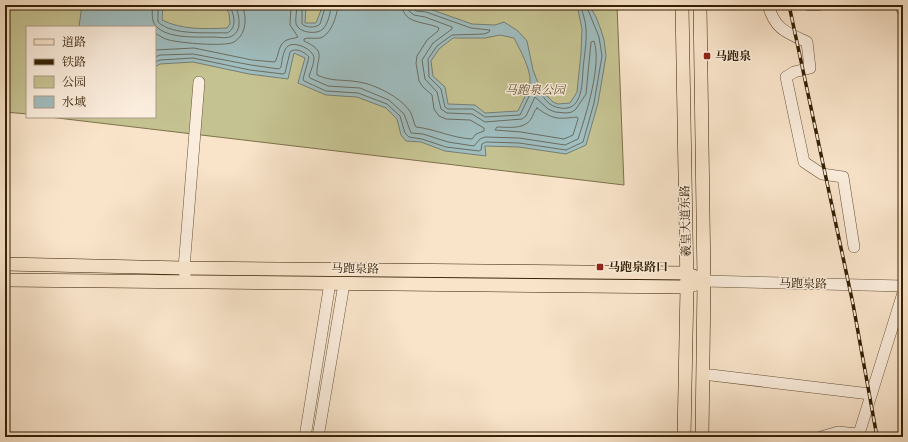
<svg xmlns="http://www.w3.org/2000/svg" width="908" height="442" viewBox="0 0 908 442" font-family="'Libre Bodoni','Noto Serif SC',serif">
<rect width="100%" height="100%" fill="#f9e4ca"/>
<filter id="stains"><feTurbulence type="fractalNoise" baseFrequency=".005" numOctaves="4"/><feColorMatrix values="0 0 0 0 .2 0 0 0 0 .09 0 0 0 0 .02 0 0 0 .5 -.17"/></filter>
<radialGradient id="worn" r=".72"><stop offset=".6" stop-color="#630" stop-opacity="0"/><stop offset="1" stop-color="#630" stop-opacity=".3"/></radialGradient>
<path fill="#c5c291" stroke="#7d714a" d="M 5,5 L 617,5 L 624,185 L 49,117 L 155,117 L 155,27 L 27,27 L 27,114 L 5,112 Z"/>
<path fill="#a0bdbf" stroke="#757e74" fill-rule="evenodd" d="M 82,5 L 163,5 L 162,20 C 182,30 205,29 227,28 L 230,24 L 229,13 L 224,5 L 306,5 L 305,23 L 316,23 L 323,5 L 396,5 L 427,8 L 472,24 L 495,25 L 504,22 L 518,31 L 527,41 L 533,70 L 538,83 L 544,93 L 553,102 L 558,104 L 570,103 L 577,92 L 581,53 L 582,29 L 577,5 L 589,5 L 596,17 L 601,30 L 604,40 L 606,56 L 598,103 L 586,145 L 566,154 L 519,147 L 485,146 L 486,156 L 445,151 L 421,142 L 406,141 L 401,135 L 397,119 L 386,108 L 357,97 L 326,95 L 298,83 L 305,58 L 294,53 L 288,79 L 249,74 L 193,62 L 160,64 L 155,67 L 155,27 L 79,27 ZM 500,35 L 514,38 C 520,50 531,69 530,82 C 529,90 521,104 518,111 L 485,113 L 475,105 L 448,104 L 445,87 L 433,76 L 431,61 L 439,49 L 453,38 L 485,38 Z"/>
<g fill="none" stroke-linecap="round" stroke-linejoin="round">
<path stroke="#6a6e61" stroke-width="1" d="M 153,5 C 152,11 151,21 156,26 C 167,39 198,37 213,37 C 218,37 227,39 232,36 C 243,30 239,14 235,5
M 158,5 L 158,22 C 173,36 208,32 227,33 C 238,28 234,13 229,5
M 297,5 C 297,11 295,18 296,24 C 299,33 317,35 323,29 C 328,24 331,11 331,5
M 302,5 L 302,24 C 306,28 316,28 320,24 L 326,5
M 338,5 C 337,16 331,35 320,38 C 314,39 308,37 304,39 L 304,41 C 328,52 316,57 317,75 C 333,82 342,79 359,82 C 374,84 400,97 409,110 C 413,115 413,122 416,127 C 435,129 452,138 472,139 L 476,134 L 484,131 L 484,128 L 470,120 L 446,119 L 439,116 L 434,109 L 432,95 L 423,87 L 419,81 L 416,63 L 417,56 L 427,40 L 438,31 L 439,28 C 426,21 403,25 402,5
M 413,5 L 414,9 L 416,11 L 426,12 L 471,28 L 490,30 L 489,32 L 484,34 L 452,35 L 437,46 L 428,59 L 429,77 L 441,89 L 445,107 L 448,109 L 473,109 L 485,117 L 520,115 L 534,86 C 542,92 545,104 556,107 C 582,115 582,86 583,70 C 584,56 587,43 586,29 C 586,21 582,13 581,5
M 155,33 C 160,36 164,39 169,40 C 181,43 225,47 234,42 C 247,34 247,17 242,5
M 155,50 L 194,48 L 252,60 L 275,62 C 279,55 278,46 285,41 C 289,38 294,39 298,37 L 290,25 L 291,5
M 155,57 L 160,55 L 193,54 L 251,65 L 279,69 L 281,67 C 282,61 283,50 288,46 C 295,41 313,49 314,58 C 314,63 311,71 309,76 L 310,78 L 328,86 L 360,88 L 389,100 L 404,114 L 411,133 L 423,134 L 448,142 L 474,146 L 480,139 L 485,137 L 519,138 L 565,145 L 578,139 C 586,115 602,64 594,41 L 591,42 L 586,94 L 576,109 L 572,112 L 566,113 L 555,112 L 548,109 L 535,97 L 526,116 L 522,119 L 485,122 L 472,114 L 447,113 L 441,109 L 437,92 L 425,79 L 422,60 L 433,43 L 452,29 L 452,27 L 425,17 L 414,15 L 409,11 L 408,5
M 155,62 L 160,60 L 193,58 L 250,70 L 283,74 L 285,73 L 290,52 C 295,47 305,52 309,57 L 303,79 L 304,81 L 326,91 L 358,93 L 387,104 L 400,116 L 405,133 L 409,137 L 422,139 L 446,147 L 479,151 L 481,150 L 482,144 L 486,142 L 519,143 L 566,150 L 583,142 L 594,103 L 602,56 L 599,37 L 586,5
M 537,108 C 554,120 557,119 577,117 L 578,119 L 573,135 L 564,139 L 521,132 L 495,130 L 497,127 C 507,127 524,130 531,119 C 533,116 534,111 537,108 Z"/>
<g stroke="#665135" stroke-width="12">
<path id="minor" d="M 768,5 C 775,29 785,32 807,42 L 810,68 L 794,72 L 786,77 L 804,162 L 822,174 L 843,177 L 854,247
M 809,5 L 818,5
M 900,5 L 903,11
M 185,275 L 184,268 L 199,82
M 704,281 L 903,286
M 711,375 L 870,394
M 305,437 L 330,283
M 318,437 L 344,284
M 821,437 L 838,432 L 858,434
M 858,437 L 903,293"/>
</g>
<g stroke="#352003" stroke-width="14">
<path id="major" d="M 682,5 L 687,287 L 684,437
M 700,5 L 704,281 L 702,437
M 5,264 L 184,268 L 686,273 L 704,281
M 5,280 L 687,287 L 704,281"/>
</g>
<use href="#minor" stroke="#fbeddd" stroke-width="11"/>
<use href="#major" stroke="#f9e4ca" stroke-width="13"/>
<g stroke="#352003" stroke-width="3.5">
<path id="rail" d="M 789,5 L 853,304 L 877,437"/>
</g>
<use href="#rail" stroke="#fbeddd" stroke-width="2" stroke-dasharray="6" stroke-linecap="butt"/>
</g>
<g fill="#8f2418" stroke="#fbeddd" stroke-width="1.5">
<rect x="703" y="52" width="8" height="8" rx="2"/>
<rect x="596" y="263" width="8" height="8" rx="2"/>
</g>
<g text-anchor="middle" dominant-baseline="central" stroke-width="3" stroke-linejoin="round" paint-order="stroke">
<g font-size="12" font-weight="bold" fill="#352003" stroke="#fbeddd" text-anchor="start">
<text x="715" y="56">马跑泉</text>
<text x="608" y="267">马跑泉路口</text>
</g>
<g font-size="12" font-style="italic" fill="#60512e" stroke="#fbeddd">
<text x="535" y="90">马跑泉公园</text>
</g>
<g font-size="12" fill="#352003" stroke="#fbeddd">
<text transform="translate(686 221) rotate(-91)">羲皇大道东路</text>
<text transform="translate(355 269) rotate(1)">马跑泉路</text>
<text transform="translate(803 284) rotate(1)">马跑泉路</text>
</g>
</g>
<rect width="908" height="442" fill="none" stroke="#f9e4ca" stroke-width="20"/>
<rect x="6" y="6" width="896" height="430" fill="none" stroke="#352003" stroke-width="2"/>
<rect x="10" y="10" width="888" height="422" fill="none" stroke="#352003"/>
<rect x="26" y="26" width="130" height="92" fill="#fbeddd" stroke="#ac9b86"/>
<rect x="34" y="39" width="20" height="6" fill="#f9e4ca" stroke="#ac9b86"/>
<text x="62" y="46" font-size="12" fill="#352003">道路</text>
<rect x="34" y="59" width="20" height="6" fill="#352003" stroke="#ac9b86"/>
<text x="62" y="66" font-size="12" fill="#352003">铁路</text>
<rect x="34" y="76" width="20" height="12" fill="#c5c291" stroke="#ac9b86"/>
<text x="62" y="86" font-size="12" fill="#352003">公园</text>
<rect x="34" y="96" width="20" height="12" fill="#a0bdbf" stroke="#ac9b86"/>
<text x="62" y="106" font-size="12" fill="#352003">水域</text>
<rect width="100%" height="100%" filter="url(#stains)"/>
<rect width="100%" height="100%" fill="url(#worn)"/>
</svg>
